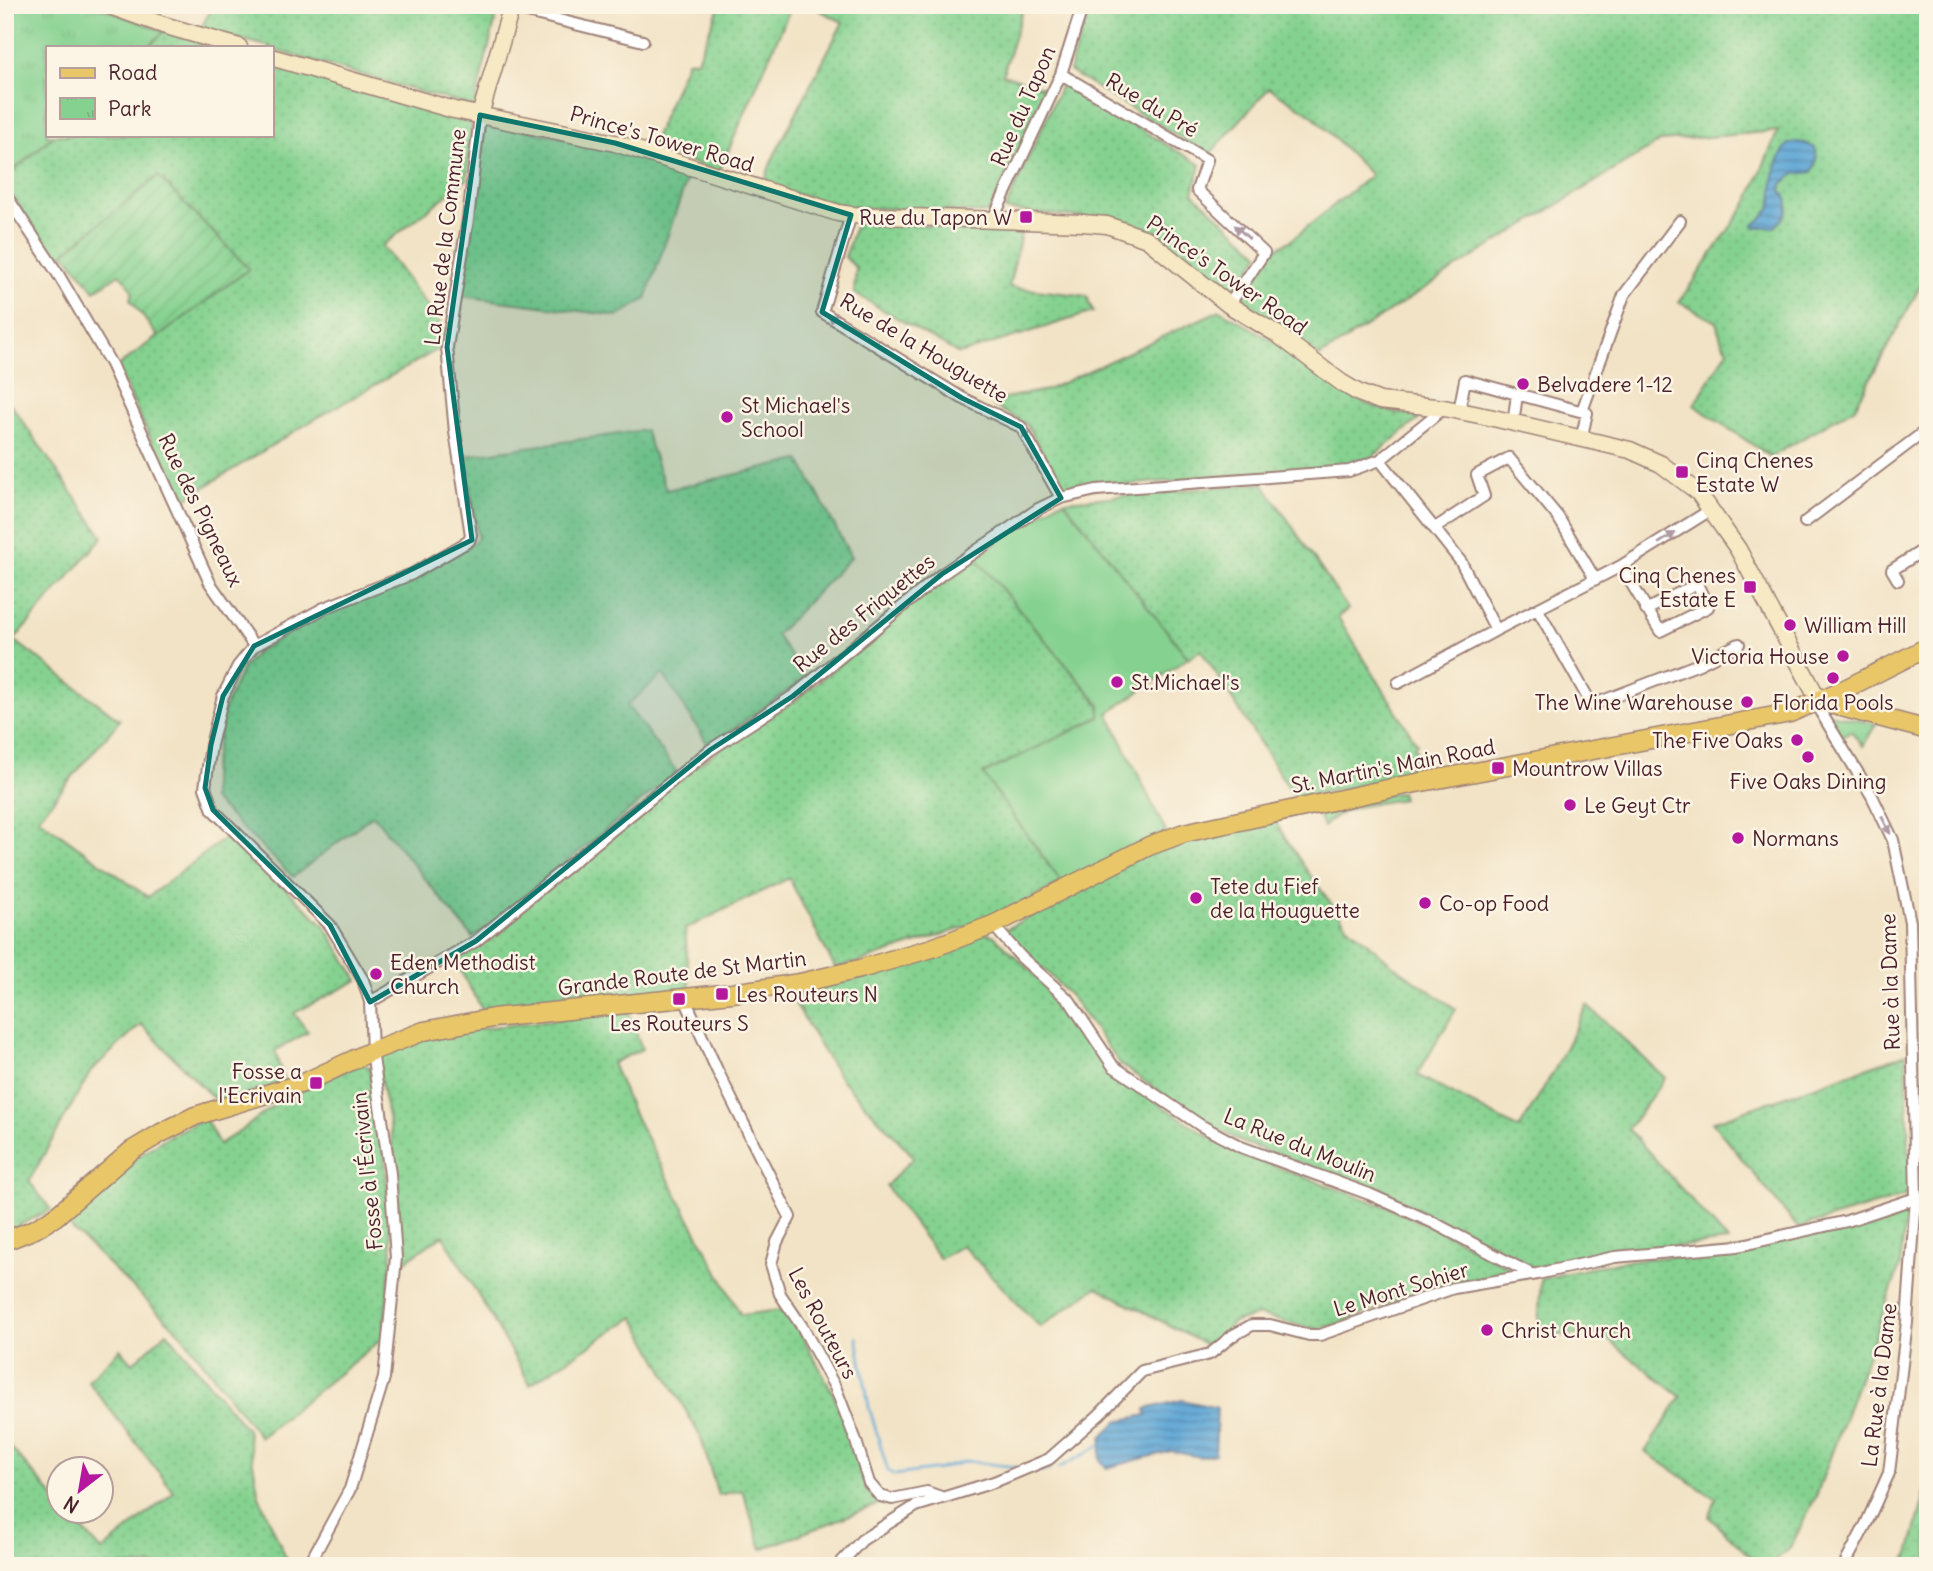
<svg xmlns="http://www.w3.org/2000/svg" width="1933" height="1571" viewBox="0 0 1933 1571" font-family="Delius,sans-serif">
<defs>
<pattern id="grass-dots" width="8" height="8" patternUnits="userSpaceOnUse" patternTransform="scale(1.75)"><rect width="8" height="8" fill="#85d290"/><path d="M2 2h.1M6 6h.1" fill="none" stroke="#74b47c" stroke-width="1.8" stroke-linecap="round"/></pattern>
<pattern id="park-tufts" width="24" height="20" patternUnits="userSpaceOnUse" patternTransform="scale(1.75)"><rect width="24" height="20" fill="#85d290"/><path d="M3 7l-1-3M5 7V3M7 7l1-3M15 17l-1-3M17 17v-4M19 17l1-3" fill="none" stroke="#74b47c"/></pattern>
<pattern id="garden-furrows" width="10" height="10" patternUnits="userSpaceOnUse" patternTransform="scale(1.75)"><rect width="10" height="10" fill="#85d290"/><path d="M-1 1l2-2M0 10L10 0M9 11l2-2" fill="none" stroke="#74b47c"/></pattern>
<pattern id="water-rules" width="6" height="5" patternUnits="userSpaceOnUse" patternTransform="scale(1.75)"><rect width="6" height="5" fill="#5ea7d6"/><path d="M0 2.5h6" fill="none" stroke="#5087ae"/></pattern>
</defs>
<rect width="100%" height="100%" fill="#fcf5e5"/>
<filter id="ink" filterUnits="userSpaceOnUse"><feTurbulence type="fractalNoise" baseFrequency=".0143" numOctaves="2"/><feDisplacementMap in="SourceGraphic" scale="14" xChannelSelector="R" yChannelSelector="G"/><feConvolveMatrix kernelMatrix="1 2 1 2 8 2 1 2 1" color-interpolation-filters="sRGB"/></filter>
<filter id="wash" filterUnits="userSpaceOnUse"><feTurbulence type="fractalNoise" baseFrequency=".00686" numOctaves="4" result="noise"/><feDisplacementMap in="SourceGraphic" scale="28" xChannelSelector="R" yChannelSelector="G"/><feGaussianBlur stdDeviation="1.57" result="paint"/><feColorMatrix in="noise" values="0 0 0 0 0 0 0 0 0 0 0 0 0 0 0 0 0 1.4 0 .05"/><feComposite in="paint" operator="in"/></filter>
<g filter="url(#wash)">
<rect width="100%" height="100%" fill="#f2e3c6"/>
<path fill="url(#grass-dots)" stroke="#68785e" stroke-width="2" d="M 214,5 L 499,5 L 474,107 L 271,49 L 271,47 L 200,29 Z
M 720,5 L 792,5 L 719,172 L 650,148 L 687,61 L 697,60 Z
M 809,5 L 1024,5 L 1003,74 L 1050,90 L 988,213 L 849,207 L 763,186 L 772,160 L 843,22 Z
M 1090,5 L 1928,5 L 1928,272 L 1855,407 L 1771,457 L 1694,405 L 1728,350 L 1722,342 L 1716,322 L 1679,302 L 1749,200 L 1778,131 L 1661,141 L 1473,257 L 1319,357 L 1268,318 L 1239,303 L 1238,296 L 1271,251 L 1290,241 L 1371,175 L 1312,115 L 1269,88 L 1209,155 L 1069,71 Z
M 164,31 L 218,47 L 148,47 Z
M 271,63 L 472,122 L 467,179 L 382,246 L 446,331 L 442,347 L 315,419 L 180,502 L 117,367 L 248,268 L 158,177 L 56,260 L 5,186 L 5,178 L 54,135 L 271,135 Z
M 1062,83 L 1201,165 L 1193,193 L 1260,254 L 1234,292 L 1225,294 L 1149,233 L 1119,221 L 1005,210 Z
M 484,122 L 614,148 L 689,173 L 646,299 L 618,316 L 461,296 Z
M 856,222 L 1022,229 L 1009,287 L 1087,296 L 1093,312 L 959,354 L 854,293 L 856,268 L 845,257 Z
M 1220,310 L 1286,348 L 1364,403 L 1395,413 L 1416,415 L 1419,419 L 1372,457 L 1348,466 L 1065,490 L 1026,424 L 994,406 L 1000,399 L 1047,390 Z
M 5,396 L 103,537 L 14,640 L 120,720 L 38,818 L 148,897 L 229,835 L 324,925 L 358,980 L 294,1013 L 308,1032 L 275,1051 L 284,1082 L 218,1103 L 141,1024 L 91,1071 L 29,1181 L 51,1210 L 5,1232 Z
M 645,430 L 666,490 L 800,460 L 851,557 L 776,635 L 806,678 L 709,746 L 663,674 L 627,705 L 677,772 L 473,938 L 373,815 L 293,877 L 212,799 L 212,772 L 224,709 L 242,669 L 257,652 L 324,613 L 386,591 L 470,546 L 478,538 L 465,456 Z
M 1263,483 L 1348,609 L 1338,617 L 1417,744 L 1414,746 L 1426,773 L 1295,798 L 1201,650 L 1188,658 L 1064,501 Z
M 975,557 L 1100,705 L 1101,717 L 983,774 L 1062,883 L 990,919 L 857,963 L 835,968 L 789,878 L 685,929 L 690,992 L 484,1013 L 454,959 L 690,770 L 759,722 L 794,702 L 945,575 Z
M 1401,792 L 1403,799 C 1375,804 1343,805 1323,827 L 1316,810 Z
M 1274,820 L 1305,868 L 1347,925 L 1394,966 L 1456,1009 L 1417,1075 L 1519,1129 L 1555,1069 L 1587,1005 L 1665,1078 L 1628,1129 L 1728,1241 L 1617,1253 L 1535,1269 L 1404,1202 L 1242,1142 L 1204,1122 L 1121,1065 L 1072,998 L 1047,972 L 1020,950 L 1006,929 L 1162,845 Z
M 985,933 L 994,936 L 1054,992 L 1074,1014 L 1110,1072 L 1207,1135 L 1244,1155 L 1390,1208 L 1452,1236 L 1516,1271 L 1420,1291 L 1335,1325 L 1313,1329 L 1258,1315 L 1232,1323 L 1210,1347 L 1097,1287 L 1040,1327 L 962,1245 L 940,1259 L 886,1186 L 914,1157 L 843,1081 L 822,1050 L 789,992 Z
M 628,1011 L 642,1049 L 612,1063 L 631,1109 L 741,1315 L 780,1310 L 794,1321 L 832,1391 L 853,1445 L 866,1490 L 882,1503 L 762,1549 L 742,1490 L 718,1495 L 701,1438 L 634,1317 L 530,1384 L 443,1235 L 401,1264 L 391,1131 L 376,1056 L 433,1034 Z
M 1906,1054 L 1910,1187 L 1905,1196 L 1798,1228 L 1712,1122 Z
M 362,1063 L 369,1067 L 385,1156 L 392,1256 L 383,1338 L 260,1437 L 182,1335 L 72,1229 L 65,1219 L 115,1172 L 168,1136 L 205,1118 L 219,1144 L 242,1130 L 282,1099 Z
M 1907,1209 L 1900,1266 L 1816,1496 L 1790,1548 L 1768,1566 L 1760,1566 L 1709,1517 L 1716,1499 L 1645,1452 L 1681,1397 L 1602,1335 L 1558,1335 L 1538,1327 L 1541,1279 L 1622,1261 L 1739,1251 L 1835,1230 Z
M 167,1332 L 247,1430 L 259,1496 L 285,1556 L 296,1566 L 5,1566 L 5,1441 L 59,1503 L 60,1512 L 67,1512 L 102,1551 L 174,1492 L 88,1381 L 120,1349 L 133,1363 Z
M 1926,1490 L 1928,1566 L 1902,1566 L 1909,1554 Z"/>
<path fill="url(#park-tufts)" stroke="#68785e" stroke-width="2" d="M 5,5 L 93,5 L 164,31 L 148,47 L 47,47 L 47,135 L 54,135 L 5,178 Z
M 1830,714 L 1876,724 L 1863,746 L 1851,731 L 1839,738 L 1829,720 Z"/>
<path fill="url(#garden-furrows)" stroke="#68785e" stroke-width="2" d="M 158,176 L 249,269 L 158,337 L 130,299 L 133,293 L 127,281 L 119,274 L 95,291 L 64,253 Z"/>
<path fill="#85d290" stroke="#68785e" stroke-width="2" d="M 1064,501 L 1188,658 L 1108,713 L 1166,832 L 1062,883 L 983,774 L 1100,717 L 1100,705 L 975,557 L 1057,503 Z"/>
<path fill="url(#water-rules)" stroke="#546380" stroke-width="2" d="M 1795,142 L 1805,143 L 1815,148 C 1818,158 1817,163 1812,172 L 1795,174 L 1782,184 L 1782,191 C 1794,205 1786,216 1775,227 L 1756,227 L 1754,225 C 1778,206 1771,201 1774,175 C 1775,165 1783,152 1788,144 Z
M 1182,1400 L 1217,1408 L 1215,1454 L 1200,1457 L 1171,1451 L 1106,1468 L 1100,1459 L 1102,1437 L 1118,1421 L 1147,1415 L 1146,1409 Z"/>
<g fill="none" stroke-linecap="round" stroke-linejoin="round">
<path stroke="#5ea7d6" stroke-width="2.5" d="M 857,1337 L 869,1407 L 888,1471 L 894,1475 L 940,1469 L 967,1461 L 1016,1467
M 1059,1468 L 1101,1445
M 1032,1471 L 1050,1470"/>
</g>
</g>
<g filter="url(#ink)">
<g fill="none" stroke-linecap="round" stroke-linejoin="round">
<g stroke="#9e8178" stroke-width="14">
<path id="street" d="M 511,8 L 643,41
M 1061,74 L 1207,160 L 1197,190 L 1264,253 L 1229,305
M 5,194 L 58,274 L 111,364 L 210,583 L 254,646 L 238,666 L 223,696 L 211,745 L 205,788 L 213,810 L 330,925 L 363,980 L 370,1002 L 372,1051 L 390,1174 L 396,1258 L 384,1378 L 350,1489 L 308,1566
M 851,215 L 822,312 L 962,398 L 1021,427 L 1061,498
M 992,221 L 1061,74 L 1083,5
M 1459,411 L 1465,380 L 1587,413 L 1581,440
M 1582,411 L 1624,295 L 1680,221
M 1514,417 L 1517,394
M 1380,460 L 1461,562 L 1496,630 L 1621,566 L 1712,509
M 1805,522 L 1928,429
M 1435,528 L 1484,496 L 1477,475 L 1509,458 L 1558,517 L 1595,579
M 1621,566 L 1660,631 L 1708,607 L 1697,584 L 1646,610
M 1898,580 L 1892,570 L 1928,547
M 1538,610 L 1592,705 L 1699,664 L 1739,644
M 254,646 L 324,608 L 412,574 L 469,541 L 471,535 L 455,432 L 447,347 L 468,219 L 480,115
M 1398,683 L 1496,630
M 1819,701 L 1820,711 L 1872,796 L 1893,840 L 1910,922 L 1916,1198 L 1907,1322 L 1889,1473 L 1866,1524 L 1844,1566
M 993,925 L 1021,957 L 1070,1001 L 1113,1066 L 1200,1125 L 1241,1147 L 1369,1194 L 1434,1223 L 1533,1275
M 685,999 L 717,1070 L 790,1217 L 777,1242 L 771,1264 L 780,1294 L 803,1328 L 836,1389 L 855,1438 L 869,1483 L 880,1496 L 892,1499 L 927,1492 L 941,1497
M 370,1002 L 476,941 L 710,750 L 793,696 L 942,574 L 1038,509 L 1061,498 L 1096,490 L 1349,471 L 1380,460 L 1444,408
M 838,1566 L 862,1540 L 916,1506 L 994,1482 L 1049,1459 L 1099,1415 L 1142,1371 L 1210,1354 L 1232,1336 L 1252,1325 L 1270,1325 L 1309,1335 L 1320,1335 L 1454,1288 L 1537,1274 L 1615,1257 L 1738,1246 L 1847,1221 L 1916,1198 L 1928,1198"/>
</g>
<g stroke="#9e8178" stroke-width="19">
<path id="secondary" d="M 107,5 L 163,25 L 239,47
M 271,57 L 454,110 L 615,143 L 838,213 L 851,215 L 1083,223 L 1107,225 L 1147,239 L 1229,305 L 1277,334 L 1342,383 L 1359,393 L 1380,401 L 1444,408 L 1489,417 L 1630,450 L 1661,464 L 1698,492 L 1738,549 L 1819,701
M 480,115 L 512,5"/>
</g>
<g stroke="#9e8178" stroke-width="21">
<path id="primary" d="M 1819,701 L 1928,730
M 5,1241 L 35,1229 L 55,1217 L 131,1151 L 161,1133 L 195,1116 L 306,1082 L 372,1051 L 424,1031 L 493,1018 L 732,993 L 800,983 L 860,969 L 932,948 L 993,925 L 1149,846 L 1184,833 L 1406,785 L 1790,713 L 1847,688 L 1928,647"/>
</g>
<use href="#street" stroke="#fff" stroke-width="10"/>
<use href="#secondary" stroke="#f6e9c3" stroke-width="16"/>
<use href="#primary" stroke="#e9c769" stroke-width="18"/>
</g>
<defs><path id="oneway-solid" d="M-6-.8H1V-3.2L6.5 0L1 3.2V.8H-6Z" transform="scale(1.75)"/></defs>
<g fill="#ae9aa0">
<use href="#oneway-solid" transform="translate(1242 232) rotate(-137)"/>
<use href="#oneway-solid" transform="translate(836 320) rotate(-148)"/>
<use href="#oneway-solid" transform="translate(1028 438) rotate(-119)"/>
<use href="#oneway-solid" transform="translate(1667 538) rotate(-32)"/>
<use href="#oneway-solid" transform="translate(1886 825) rotate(64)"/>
</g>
</g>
<path fill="#0f766e" fill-opacity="0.2" stroke="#0f766e" stroke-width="5" stroke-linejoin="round" d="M 480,115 L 615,143 L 851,215 L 822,312 L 962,398 L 1021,427 L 1061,498 L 942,574 L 793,696 L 710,750 L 476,941 L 370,1002 L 330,925 L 213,810 L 205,788 L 211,745 L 223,696 L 254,646 L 472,540 L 447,347 Z"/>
<g fill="#b5179e" stroke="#fcf5e5" stroke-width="2.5">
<rect x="1019" y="210" width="14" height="14" rx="3.5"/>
<circle cx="1523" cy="384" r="7"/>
<circle cx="727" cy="417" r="7"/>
<rect x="1675" y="465" width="14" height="14" rx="3.5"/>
<rect x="1743" y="580" width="14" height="14" rx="3.5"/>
<circle cx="1790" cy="625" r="7"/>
<circle cx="1843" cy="656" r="7"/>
<circle cx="1833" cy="678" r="7"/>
<circle cx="1117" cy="682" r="7"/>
<circle cx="1747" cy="702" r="7"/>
<circle cx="1797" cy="740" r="7"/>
<circle cx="1808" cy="757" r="7"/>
<rect x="1491" y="761" width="14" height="14" rx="3.5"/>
<circle cx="1570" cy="805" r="7"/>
<circle cx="1738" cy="838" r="7"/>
<circle cx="1196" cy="898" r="7"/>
<circle cx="1425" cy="903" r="7"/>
<circle cx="376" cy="974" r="7"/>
<rect x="715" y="987" width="14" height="14" rx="3.5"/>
<rect x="672" y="992" width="14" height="14" rx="3.5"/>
<rect x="309" y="1076" width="14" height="14" rx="3.5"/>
<circle cx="1487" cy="1330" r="7"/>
</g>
<g text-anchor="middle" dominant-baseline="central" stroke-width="5" stroke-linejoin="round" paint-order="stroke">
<g font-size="21" fill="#4a1f2b" stroke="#fcf5e5">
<text transform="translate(1152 105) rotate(31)">Rue du Pré</text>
<text transform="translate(1023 106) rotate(-66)">Rue du Tapon</text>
<text transform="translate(662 139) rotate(16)">Prince's Tower Road</text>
<text transform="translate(445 237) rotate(-83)">La Rue de la Commune</text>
<text transform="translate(1227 275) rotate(35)">Prince's Tower Road</text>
<text transform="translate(924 348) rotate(31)">Rue de la Houguette</text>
<text transform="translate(201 510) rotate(64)">Rue des Pigneaux</text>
<text transform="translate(864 613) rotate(-39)">Rue des Friquettes</text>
<text transform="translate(1393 766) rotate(-11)">St. Martin's Main Road</text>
<text transform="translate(682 973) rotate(-7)">Grande Route de St Martin</text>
<text transform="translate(1890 982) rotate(-92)">Rue à la Dame</text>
<text transform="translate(1300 1145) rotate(22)">La Rue du Moulin</text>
<text transform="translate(367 1171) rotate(-96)">Fosse à l'Écrivain</text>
<text transform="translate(1401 1289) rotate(-17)">Le Mont Sohier</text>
<text transform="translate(823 1323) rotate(62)">Les Routeurs</text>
<text transform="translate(1879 1385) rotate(-83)">La Rue à la Dame</text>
</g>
<g font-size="21" fill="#4a1f2b" stroke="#fcf5e5" text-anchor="start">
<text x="1012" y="217" text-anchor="end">Rue du Tapon W</text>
<text x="1537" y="384">Belvadere 1-12</text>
<text x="741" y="405">St Michael's<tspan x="741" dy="24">School</tspan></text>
<text x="1696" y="460">Cinq Chenes<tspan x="1696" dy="24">Estate W</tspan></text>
<text x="1736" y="575" text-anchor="end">Cinq Chenes<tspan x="1736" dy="24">Estate E</tspan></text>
<text x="1804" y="625">William Hill</text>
<text x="1829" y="656" text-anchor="end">Victoria House</text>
<text x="1131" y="682">St.Michael's</text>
<text x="1733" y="702" text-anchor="end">The Wine Warehouse</text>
<text x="1833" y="702" text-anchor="middle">Florida Pools</text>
<text x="1783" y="740" text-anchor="end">The Five Oaks</text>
<text x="1512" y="768">Mountrow Villas</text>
<text x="1808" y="781" text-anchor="middle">Five Oaks Dining</text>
<text x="1584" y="805">Le Geyt Ctr</text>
<text x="1752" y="838">Normans</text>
<text x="1210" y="886">Tete du Fief<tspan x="1210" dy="24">de la Houguette</tspan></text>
<text x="1439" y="903">Co-op Food</text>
<text x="390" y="962">Eden Methodist<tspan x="390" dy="24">Church</tspan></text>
<text x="736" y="994">Les Routeurs N</text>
<text x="679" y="1023" text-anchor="middle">Les Routeurs S</text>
<text x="302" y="1071" text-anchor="end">Fosse a<tspan x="302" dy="24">l'Ecrivain</tspan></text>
<text x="1501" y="1330">Christ Church</text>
</g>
</g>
<rect width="1933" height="1571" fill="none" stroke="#fcf5e5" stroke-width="28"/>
<rect x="46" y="46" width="228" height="91" fill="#fcf5e5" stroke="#b59f9b" stroke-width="2"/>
<rect x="60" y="68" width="35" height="10" fill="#e9c769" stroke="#b59f9b" stroke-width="2"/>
<text x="108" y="80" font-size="21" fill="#4a1f2b">Road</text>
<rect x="60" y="98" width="35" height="21" fill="url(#park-tufts)" stroke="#b59f9b" stroke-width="2"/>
<text x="108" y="116" font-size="21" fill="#4a1f2b">Park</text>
<g transform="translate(80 1490) rotate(211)"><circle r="33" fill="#fcf5e5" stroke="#b59f9b" stroke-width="2"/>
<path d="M0-5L12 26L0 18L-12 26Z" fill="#b5179e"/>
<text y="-10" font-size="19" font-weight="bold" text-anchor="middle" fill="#4a1f2b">N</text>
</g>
</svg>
